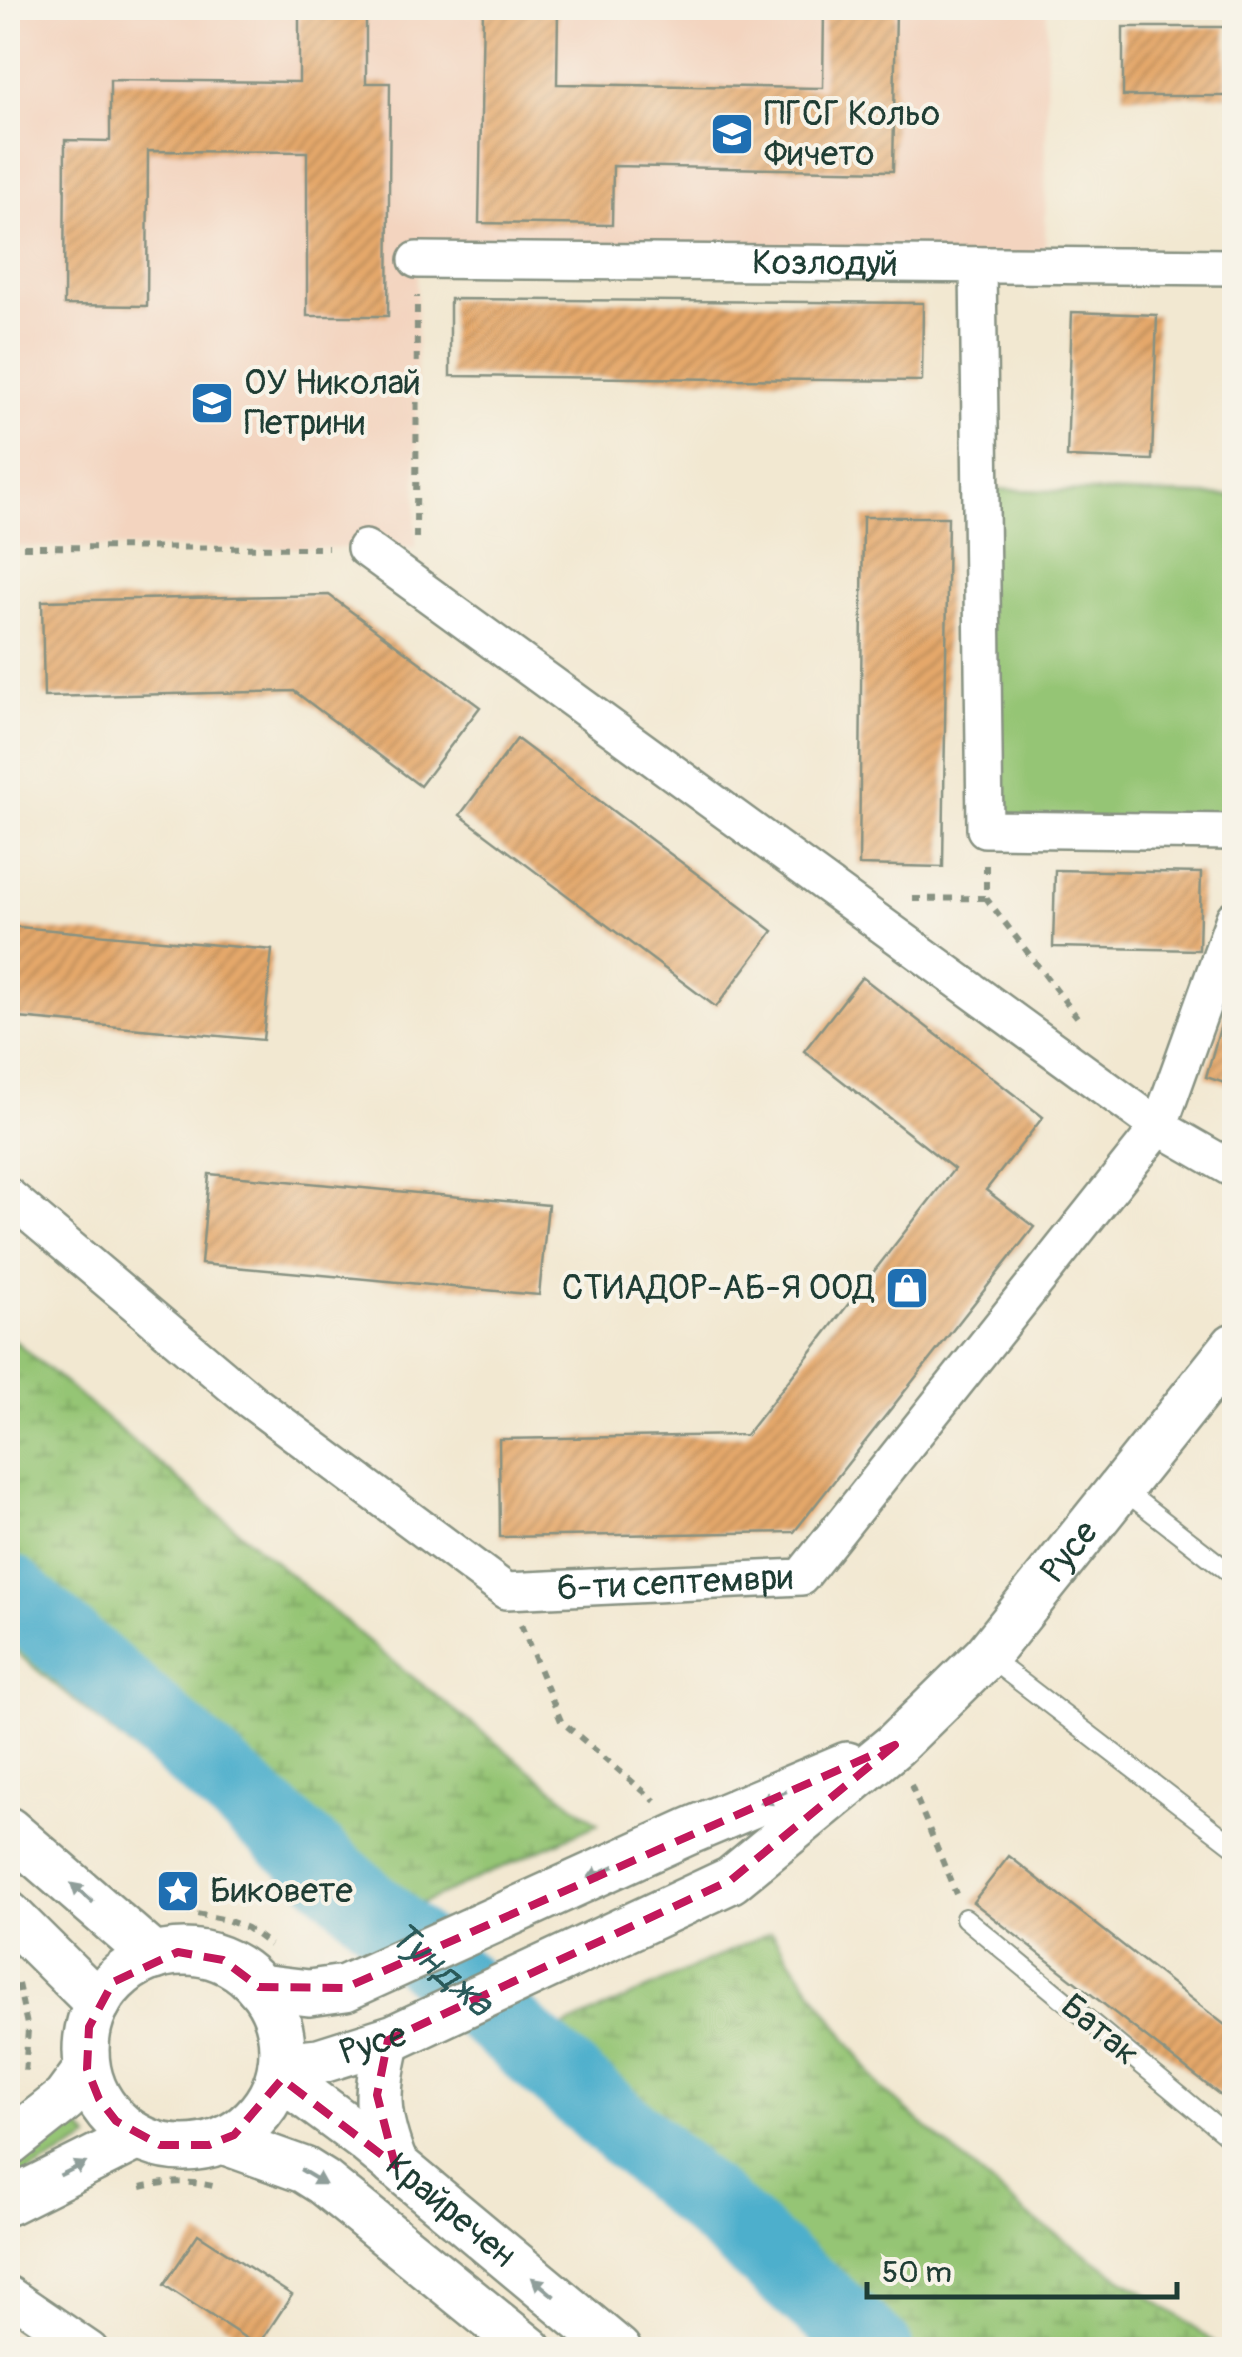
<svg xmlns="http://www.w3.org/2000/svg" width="1242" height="2357" viewBox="0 0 1242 2357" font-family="Pangolin,sans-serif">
<defs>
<pattern id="wetland-marsh" width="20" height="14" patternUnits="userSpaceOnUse" patternTransform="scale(2.5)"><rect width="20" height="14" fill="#95c574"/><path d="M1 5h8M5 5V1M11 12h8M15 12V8" fill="none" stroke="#79a160"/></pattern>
<pattern id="building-hatch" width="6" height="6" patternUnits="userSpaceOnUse" patternTransform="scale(2.5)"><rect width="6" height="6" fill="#e5a86b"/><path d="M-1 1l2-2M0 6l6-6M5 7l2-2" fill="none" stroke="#b98a59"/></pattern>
</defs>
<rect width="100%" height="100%" fill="#f7f3e8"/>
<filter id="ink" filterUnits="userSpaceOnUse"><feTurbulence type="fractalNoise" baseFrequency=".01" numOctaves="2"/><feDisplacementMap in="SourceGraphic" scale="20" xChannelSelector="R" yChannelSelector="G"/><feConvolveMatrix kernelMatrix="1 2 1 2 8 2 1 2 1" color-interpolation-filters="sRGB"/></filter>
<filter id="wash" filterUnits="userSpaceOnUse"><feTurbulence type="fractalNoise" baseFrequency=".0048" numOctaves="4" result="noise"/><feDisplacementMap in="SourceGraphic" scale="40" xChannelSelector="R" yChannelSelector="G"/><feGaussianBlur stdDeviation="2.25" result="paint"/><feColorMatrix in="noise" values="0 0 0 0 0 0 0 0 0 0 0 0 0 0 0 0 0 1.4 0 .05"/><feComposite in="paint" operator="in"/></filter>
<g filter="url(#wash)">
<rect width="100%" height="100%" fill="#f2e8d1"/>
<path fill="#f3d4bf" d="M 8,8 L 1047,8 L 1045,266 L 417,260 L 416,548 L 8,547 Z"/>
<path fill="#95c574" stroke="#5a8154" stroke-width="2.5" d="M 981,489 L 1234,496 L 1234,832 L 985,829 Z
M 79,2127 L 90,2139 L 8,2184 L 8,2162 Z"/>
<path fill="url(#wetland-marsh)" stroke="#5a8154" stroke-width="2.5" d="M 8,1335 L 381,1652 L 598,1824 L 356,1933 L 36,1669 L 8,1645 Z
M 771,1932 L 881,2088 L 1027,2215 L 1189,2323 L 1221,2349 L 838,2349 L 501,2056 Z"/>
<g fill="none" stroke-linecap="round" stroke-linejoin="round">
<path stroke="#4dafcc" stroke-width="75" id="s1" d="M 8,1591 L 876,2350"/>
</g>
<g id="blocks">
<path fill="url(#building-hatch)" d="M 299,8 L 366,8 L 366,83 L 390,83 L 388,316 L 307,316 L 307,152 L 148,151 L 147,306 L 64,305 L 65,140 L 110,141 L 110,80 L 299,82 Z
M 483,8 L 558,8 L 557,84 L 823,88 L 824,8 L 896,8 L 893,171 L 613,166 L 612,225 L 479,223 Z
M 1123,27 L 1226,27 L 1227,96 L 1123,96 Z
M 450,299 L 923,303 L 922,381 L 450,376 Z
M 1072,312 L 1157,315 L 1152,460 L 1067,457 Z
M 863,517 L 948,517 L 943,867 L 859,865 Z
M 329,595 L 480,707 L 420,786 L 294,691 L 44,697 L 42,601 Z
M 517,739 L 773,931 L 716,1007 L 460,815 Z
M 1055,870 L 1201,873 L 1199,950 L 1053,947 Z
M 8,926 L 272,950 L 263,1040 L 8,1017 Z
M 862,977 L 1043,1117 L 986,1190 L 1034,1227 L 794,1532 L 500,1537 L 499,1439 L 746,1435 L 954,1169 L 804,1051 Z
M 1227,1004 L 1234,1007 L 1234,1086 L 1206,1077 Z
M 209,1174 L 548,1205 L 539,1295 L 201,1264 Z
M 1009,1856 L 1234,2032 L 1234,2106 L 973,1902 Z
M 198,2234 L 292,2295 L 258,2346 L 164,2285 Z"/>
</g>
</g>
<g filter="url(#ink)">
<use href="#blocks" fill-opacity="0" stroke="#889282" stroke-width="2.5"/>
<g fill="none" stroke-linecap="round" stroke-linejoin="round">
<g stroke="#889282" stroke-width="22">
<path id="service" d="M 1121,1488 L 1234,1576
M 987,1656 L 1234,1846
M 965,1918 L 1234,2141"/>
</g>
<g stroke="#889282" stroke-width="40">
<g id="minor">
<path id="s2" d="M 417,260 L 1234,267"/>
<path d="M 978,265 L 985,829 L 1234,832"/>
<path d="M 365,548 L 1159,1127 L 1234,1170"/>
<path id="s3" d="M 8,1196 L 251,1401 L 506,1591 L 801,1577 L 1159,1127 L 1234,918"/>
<path d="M 8,2294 L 90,2350"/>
</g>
</g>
<g stroke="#889282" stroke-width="50">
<g id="tertiary">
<path d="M 8,1830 L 155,1957"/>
<path d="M 8,1914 L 98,2003"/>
<circle cx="184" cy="2050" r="98"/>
<path d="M 259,1987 L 309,1993 L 345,1988 L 690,1831 L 847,1765"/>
<path d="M 388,2040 C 375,2092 375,2114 395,2165"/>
<path id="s4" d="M 281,2065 L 319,2061 L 395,2037 L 731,1880 L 895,1745 L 986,1656 L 1234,1346"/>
<path id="s5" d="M 279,2076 L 367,2141 L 618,2350"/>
<path d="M 223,2141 L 304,2170 L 323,2182 L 530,2350"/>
<path d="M 8,2144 L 65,2099 L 87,2069"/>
<path d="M 8,2202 L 138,2137"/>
</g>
</g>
<path stroke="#889282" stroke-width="6" stroke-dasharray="8 8" stroke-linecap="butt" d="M 416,538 L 417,296
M 13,617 L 13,547 L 328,548
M 986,865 L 986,898 L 1077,1017
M 913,899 L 986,898
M 521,1625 L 561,1721 L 655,1801
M 911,1785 L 956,1894
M 166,1908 L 227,1920 L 247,1928 L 270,1945
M 18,1984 L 28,2029 L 25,2075
M 141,2187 C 165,2181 190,2181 213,2186"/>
<use href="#service" stroke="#fff" stroke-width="18"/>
<use href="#minor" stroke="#fff" stroke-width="35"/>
<use href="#tertiary" stroke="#fff" stroke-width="45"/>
</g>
<defs><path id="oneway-solid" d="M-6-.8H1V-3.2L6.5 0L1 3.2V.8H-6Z" transform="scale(2.5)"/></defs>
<g fill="#8f9e9a">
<use href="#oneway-solid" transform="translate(773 1797) rotate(157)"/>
<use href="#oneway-solid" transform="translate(601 1872) rotate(156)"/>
<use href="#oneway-solid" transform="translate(82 1893) rotate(-139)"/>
<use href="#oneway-solid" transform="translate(73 2169) rotate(-26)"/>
<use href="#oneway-solid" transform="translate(313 2177) rotate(31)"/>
<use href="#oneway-solid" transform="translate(543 2287) rotate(-140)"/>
</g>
</g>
<path fill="none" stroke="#c2185b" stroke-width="8" stroke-dasharray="20 12" stroke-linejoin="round" d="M 895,1745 L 731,1880 L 388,2040 L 377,2095 L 395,2165 L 282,2079 L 234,2135 L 209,2145 L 160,2145 L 116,2121 L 99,2099 L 87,2069 L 89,2027 L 113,1982 L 178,1952 L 223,1960 L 259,1987 L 345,1988 Z"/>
<defs>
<g id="school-square" transform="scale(2.25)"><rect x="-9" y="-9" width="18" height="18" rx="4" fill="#1f6fb2" stroke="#f7f3e8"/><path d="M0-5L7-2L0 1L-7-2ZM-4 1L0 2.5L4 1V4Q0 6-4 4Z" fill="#fff"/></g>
<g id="shop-square" transform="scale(2.25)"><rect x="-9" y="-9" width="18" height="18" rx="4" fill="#1f6fb2" stroke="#f7f3e8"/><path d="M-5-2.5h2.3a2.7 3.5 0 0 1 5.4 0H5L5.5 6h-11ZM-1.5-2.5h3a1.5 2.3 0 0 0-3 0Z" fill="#fff"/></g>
<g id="sight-square" transform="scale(2.25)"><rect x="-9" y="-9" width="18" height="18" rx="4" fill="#1f6fb2" stroke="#f7f3e8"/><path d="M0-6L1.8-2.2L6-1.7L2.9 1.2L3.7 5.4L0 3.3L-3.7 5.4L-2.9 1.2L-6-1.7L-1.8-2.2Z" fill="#fff"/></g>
</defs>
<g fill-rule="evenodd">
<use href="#school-square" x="732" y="134"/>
<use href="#school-square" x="212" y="403"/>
<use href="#shop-square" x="907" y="1288"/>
<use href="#sight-square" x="178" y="1891"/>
</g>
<g text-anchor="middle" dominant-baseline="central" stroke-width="8" stroke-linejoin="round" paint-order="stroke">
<g font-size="35" fill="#1f3d34" stroke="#f7f3e8" text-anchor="start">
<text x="764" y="114">ПГСГ Кольо<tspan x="764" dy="40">Фичето</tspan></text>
<text x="244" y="383">ОУ Николай<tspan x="244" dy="40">Петрини</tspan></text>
<text x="874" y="1288" text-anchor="end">СТИАДОР-АБ-Я ООД</text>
<text x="210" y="1891">Биковете</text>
</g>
<g font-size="35" fill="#1f3d34" stroke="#f7f3e8">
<text stroke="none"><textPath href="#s2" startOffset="408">Козлодуй</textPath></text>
<text stroke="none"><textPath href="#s4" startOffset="962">Русе</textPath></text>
<text stroke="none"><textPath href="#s3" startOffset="805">6-ти септември</textPath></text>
<text transform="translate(1100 2030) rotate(40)">Батак</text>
<text stroke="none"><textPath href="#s4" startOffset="95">Русе</textPath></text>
<text stroke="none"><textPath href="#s5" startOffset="218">Крайречен</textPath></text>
</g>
<g font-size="38" font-style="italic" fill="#2a5a5a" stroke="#f7f3e8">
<text stroke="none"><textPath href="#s1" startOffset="575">Тунджа</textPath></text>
</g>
</g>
<rect width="1242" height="2357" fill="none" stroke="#f7f3e8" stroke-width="40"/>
<path d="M867 2282v15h310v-15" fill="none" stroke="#1f3d34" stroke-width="5"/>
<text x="882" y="2282" font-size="30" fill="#1f3d34" stroke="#f7f3e8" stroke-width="8" paint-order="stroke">50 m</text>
</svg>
